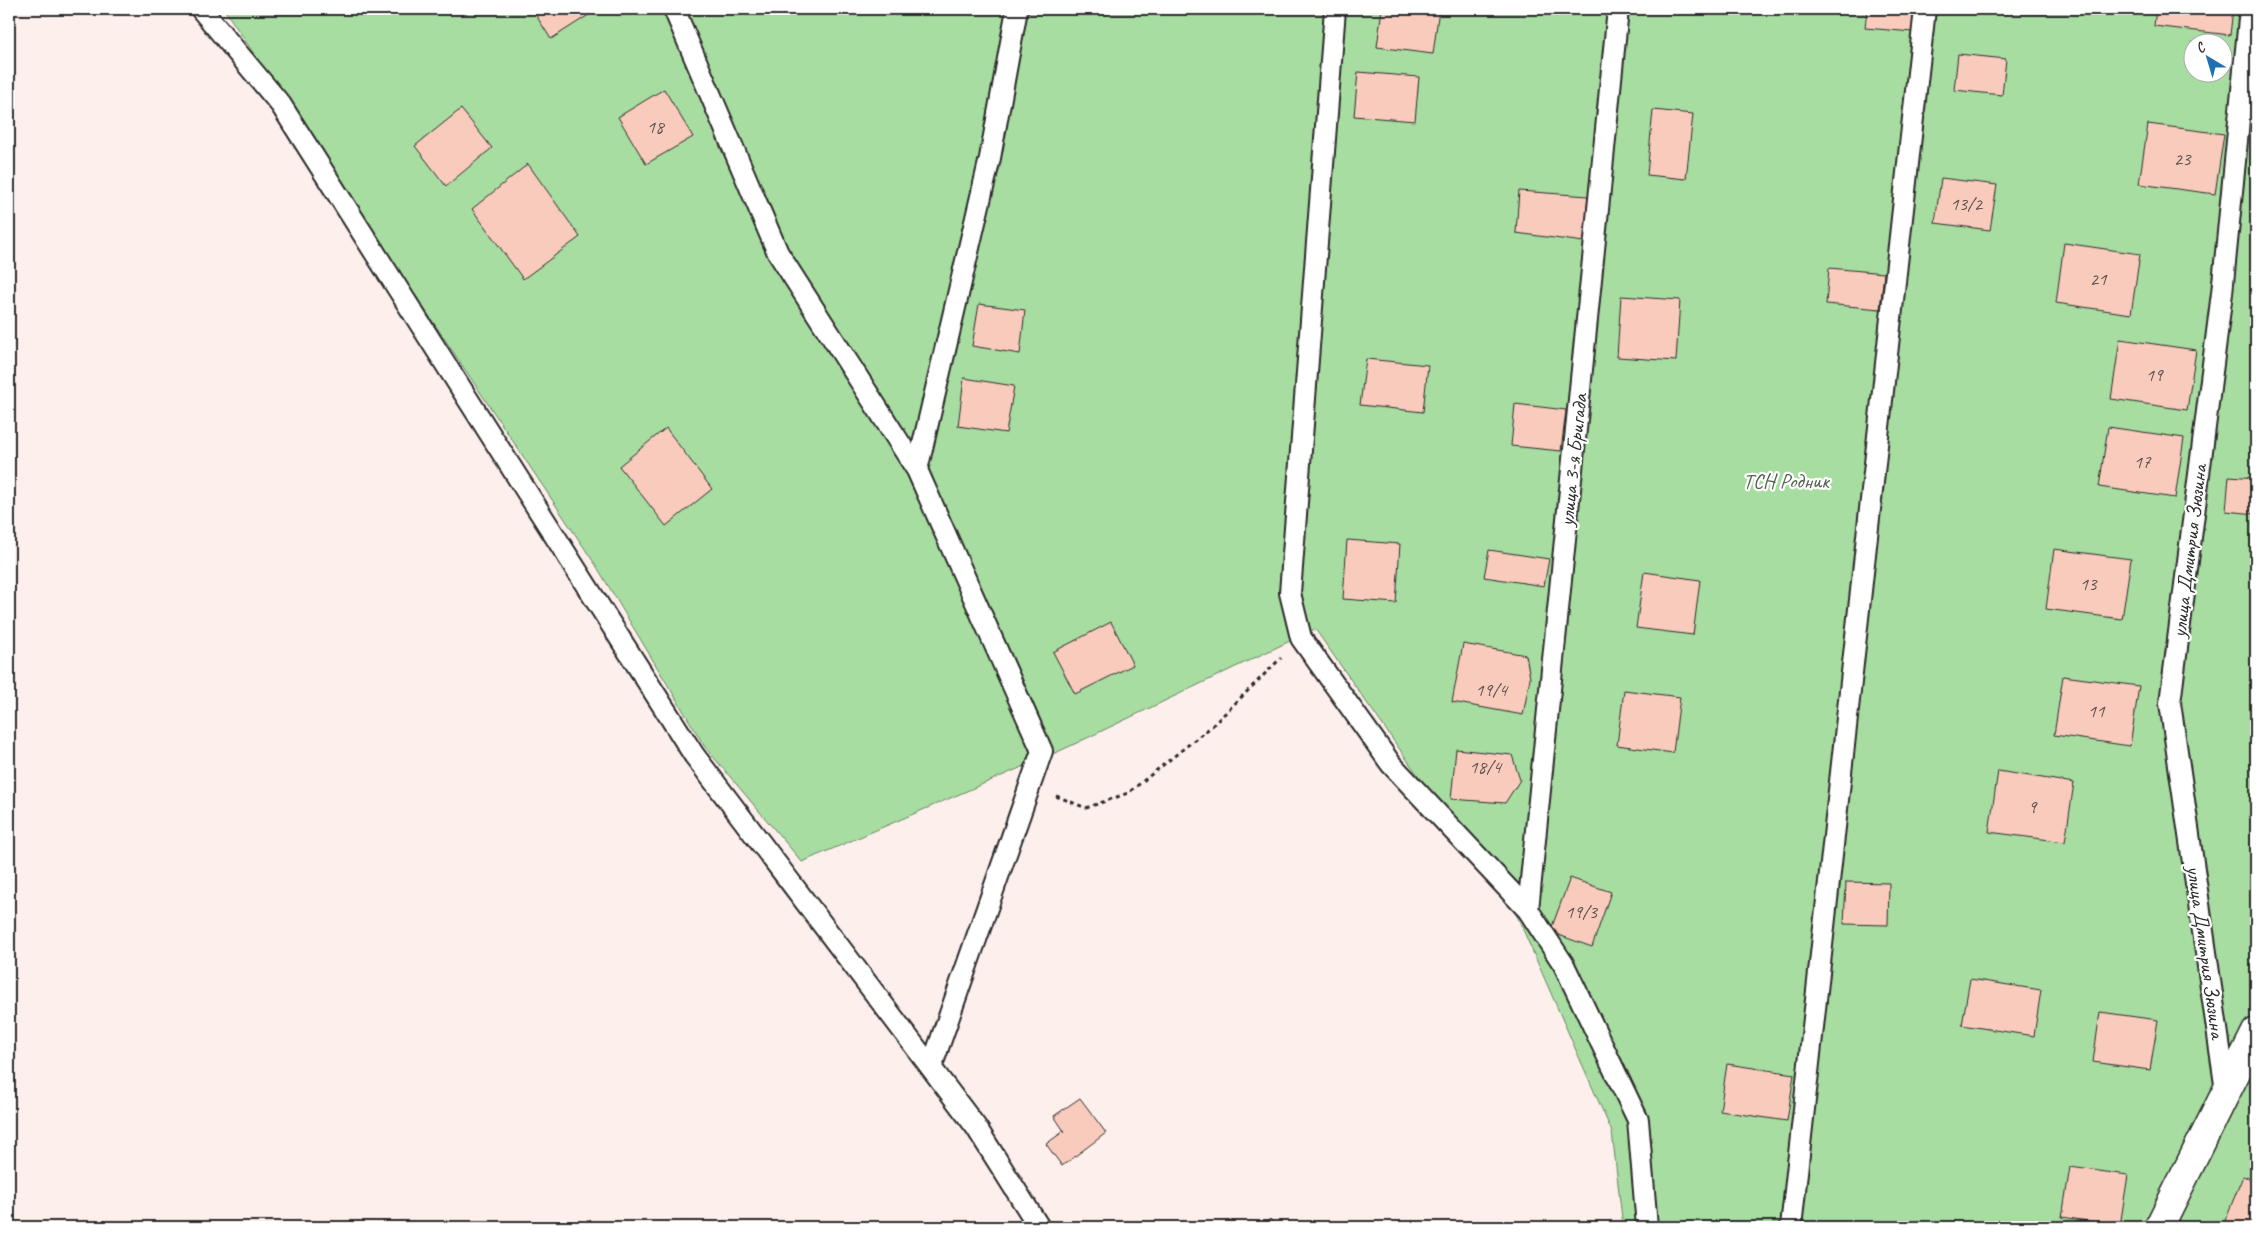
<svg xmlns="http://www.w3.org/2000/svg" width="2265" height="1236" viewBox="0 0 2265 1236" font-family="Caveat,sans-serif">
<rect width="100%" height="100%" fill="#fdefeb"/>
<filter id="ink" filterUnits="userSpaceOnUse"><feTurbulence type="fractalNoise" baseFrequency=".02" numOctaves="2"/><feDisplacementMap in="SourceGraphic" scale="10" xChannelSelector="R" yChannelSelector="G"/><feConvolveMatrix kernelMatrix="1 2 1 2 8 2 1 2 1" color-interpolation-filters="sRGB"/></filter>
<g filter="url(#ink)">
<path fill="#a7dda0" stroke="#698466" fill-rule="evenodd" d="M 224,9 L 2256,9 L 2256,1227 L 1623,1227 L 1612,1132 L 1517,916 L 1315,629 L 1064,749 L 802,862 L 705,747 L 597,567 ZM 2192,42 L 2222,42 L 2222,72 L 2192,72 Z"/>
<path fill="#f9cbbd" stroke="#2b2b2b" d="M 532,9 L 598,9 L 551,39 Z
M 1382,9 L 1439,9 L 1433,54 L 1377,47 Z
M 1867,9 L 1915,9 L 1913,32 L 1865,28 Z
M 2156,9 L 2233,9 L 2230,35 L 2154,26 Z
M 1958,54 L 2006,59 L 2002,95 L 1954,90 Z
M 1358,72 L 1419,77 L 1415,121 L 1354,116 Z
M 664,89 L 693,137 L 646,164 L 618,117 Z
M 461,109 L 492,148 L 446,186 L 415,146 Z
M 1653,110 L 1693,114 L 1686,179 L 1647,175 Z
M 2148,124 L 2224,134 L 2215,194 L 2139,184 Z
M 528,164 L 580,237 L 523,279 L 472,209 Z
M 1941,178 L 1997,185 L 1990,230 L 1935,223 Z
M 1519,191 L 1588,196 L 1584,242 L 1516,233 Z
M 2064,243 L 2140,254 L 2131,314 L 2056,303 Z
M 1829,268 L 1884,273 L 1880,309 L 1826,304 Z
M 1621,296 L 1680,300 L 1676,361 L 1617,357 Z
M 979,304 L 1025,310 L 1020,354 L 972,346 Z
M 2120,339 L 2196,350 L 2187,410 L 2111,399 Z
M 1366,359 L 1428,365 L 1423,412 L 1360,405 Z
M 964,378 L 1014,386 L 1006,433 L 958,426 Z
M 1515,404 L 1566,410 L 1561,451 L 1511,446 Z
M 2108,427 L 2184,438 L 2175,498 L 2099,487 Z
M 666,428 L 712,489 L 666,526 L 619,466 Z
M 2229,476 L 2256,478 L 2256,514 L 2226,511 Z
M 1347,540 L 1400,544 L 1396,603 L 1343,599 Z
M 2054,549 L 2131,559 L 2122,619 L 2046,609 Z
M 1489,550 L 1549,559 L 1544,586 L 1484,577 Z
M 1644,572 L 1700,580 L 1693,635 L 1636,628 Z
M 1111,622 L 1133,665 L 1075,694 L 1053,652 Z
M 1463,644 L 1526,655 L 1530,678 L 1523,715 L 1452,702 Z
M 2063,676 L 2139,686 L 2130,746 L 2054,735 Z
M 1624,690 L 1680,697 L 1673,753 L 1617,745 Z
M 1456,749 L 1512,755 L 1520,780 L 1505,803 L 1451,799 Z
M 1998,771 L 2074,783 L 2065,842 L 1989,832 Z
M 1570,878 L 1611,892 L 1592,947 L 1550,932 Z
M 1846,882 L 1889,883 L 1888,925 L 1844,924 Z
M 1970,979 L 2041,990 L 2034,1036 L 1962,1025 Z
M 2100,1012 L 2158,1020 L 2150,1070 L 2093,1062 Z
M 1727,1064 L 1794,1074 L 1787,1121 L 1720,1111 Z
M 1080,1098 L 1106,1133 L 1062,1166 L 1046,1144 L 1064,1131 L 1054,1116 Z
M 2070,1167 L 2128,1175 L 2120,1226 L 2062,1217 Z
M 2243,1176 L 2256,1181 L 2256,1227 L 2235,1227 L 2224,1223 Z
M 1270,1219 L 1277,1227 L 1261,1227 Z"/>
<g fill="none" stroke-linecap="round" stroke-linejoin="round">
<g stroke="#2b2b2b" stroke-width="24">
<path id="lane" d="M 201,9 L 281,105 L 694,755 L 976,1127 L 1039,1227
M 674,9 L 778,253 L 917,470 L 1042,751 L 931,1068
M 1335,9 L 1290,593 L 1301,638 L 1391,764 L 1528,910 L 1564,965 L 1638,1120 L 1647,1227
M 917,470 L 990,158 L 1017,9
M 1528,910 L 1618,9
M 2226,1091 L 2170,703 L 2222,293 L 2250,9
M 1791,1227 L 1925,9"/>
</g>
<g stroke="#2b2b2b" stroke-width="31">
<path id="street" d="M 2159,1227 L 2256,1032"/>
</g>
<path stroke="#2b2b2b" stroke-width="3" stroke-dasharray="4 4" stroke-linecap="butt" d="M 1056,796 L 1086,808 L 1128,793 L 1212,726 L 1281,658"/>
<use href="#lane" stroke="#fff" stroke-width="20"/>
<use href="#street" stroke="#fff" stroke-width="28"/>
</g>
</g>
<g text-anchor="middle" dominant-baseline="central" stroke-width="4.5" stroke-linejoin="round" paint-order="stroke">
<g font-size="19" fill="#5e5350">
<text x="655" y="127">18</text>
<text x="2182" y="159">23</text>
<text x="1966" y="204">13/2</text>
<text x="2098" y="279">21</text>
<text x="2154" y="375">19</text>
<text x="2142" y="462">17</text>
<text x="2088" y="584">13</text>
<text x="1491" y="690">19/4</text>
<text x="2096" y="711">11</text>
<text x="1485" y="767">18/4</text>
<text x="2032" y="807">9</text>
<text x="1581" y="912">19/3</text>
</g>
<g font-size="21" fill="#2b2b2b" stroke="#fff">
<text transform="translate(1573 460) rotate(-84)">улица 3-я Бригада</text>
<text transform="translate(2189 551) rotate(-83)">улица Дмитрия Зюзина</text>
<text transform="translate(2206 952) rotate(82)">улица Дмитрия Зюзина</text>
</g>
<g font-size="21" fill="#50604e" stroke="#fff">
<text x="1786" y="481">ТСН Родник</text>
</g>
</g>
<rect width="2265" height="1236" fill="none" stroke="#fff" stroke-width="30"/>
<rect x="15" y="15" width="2235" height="1206" fill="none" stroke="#2b2b2b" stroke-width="2" filter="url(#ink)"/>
<g transform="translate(2208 58) rotate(322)"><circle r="24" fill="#ffffff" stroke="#aaaaaa"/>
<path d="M0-4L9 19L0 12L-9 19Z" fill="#1f6fb2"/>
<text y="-8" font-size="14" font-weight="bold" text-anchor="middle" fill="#2b2b2b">С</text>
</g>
</svg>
